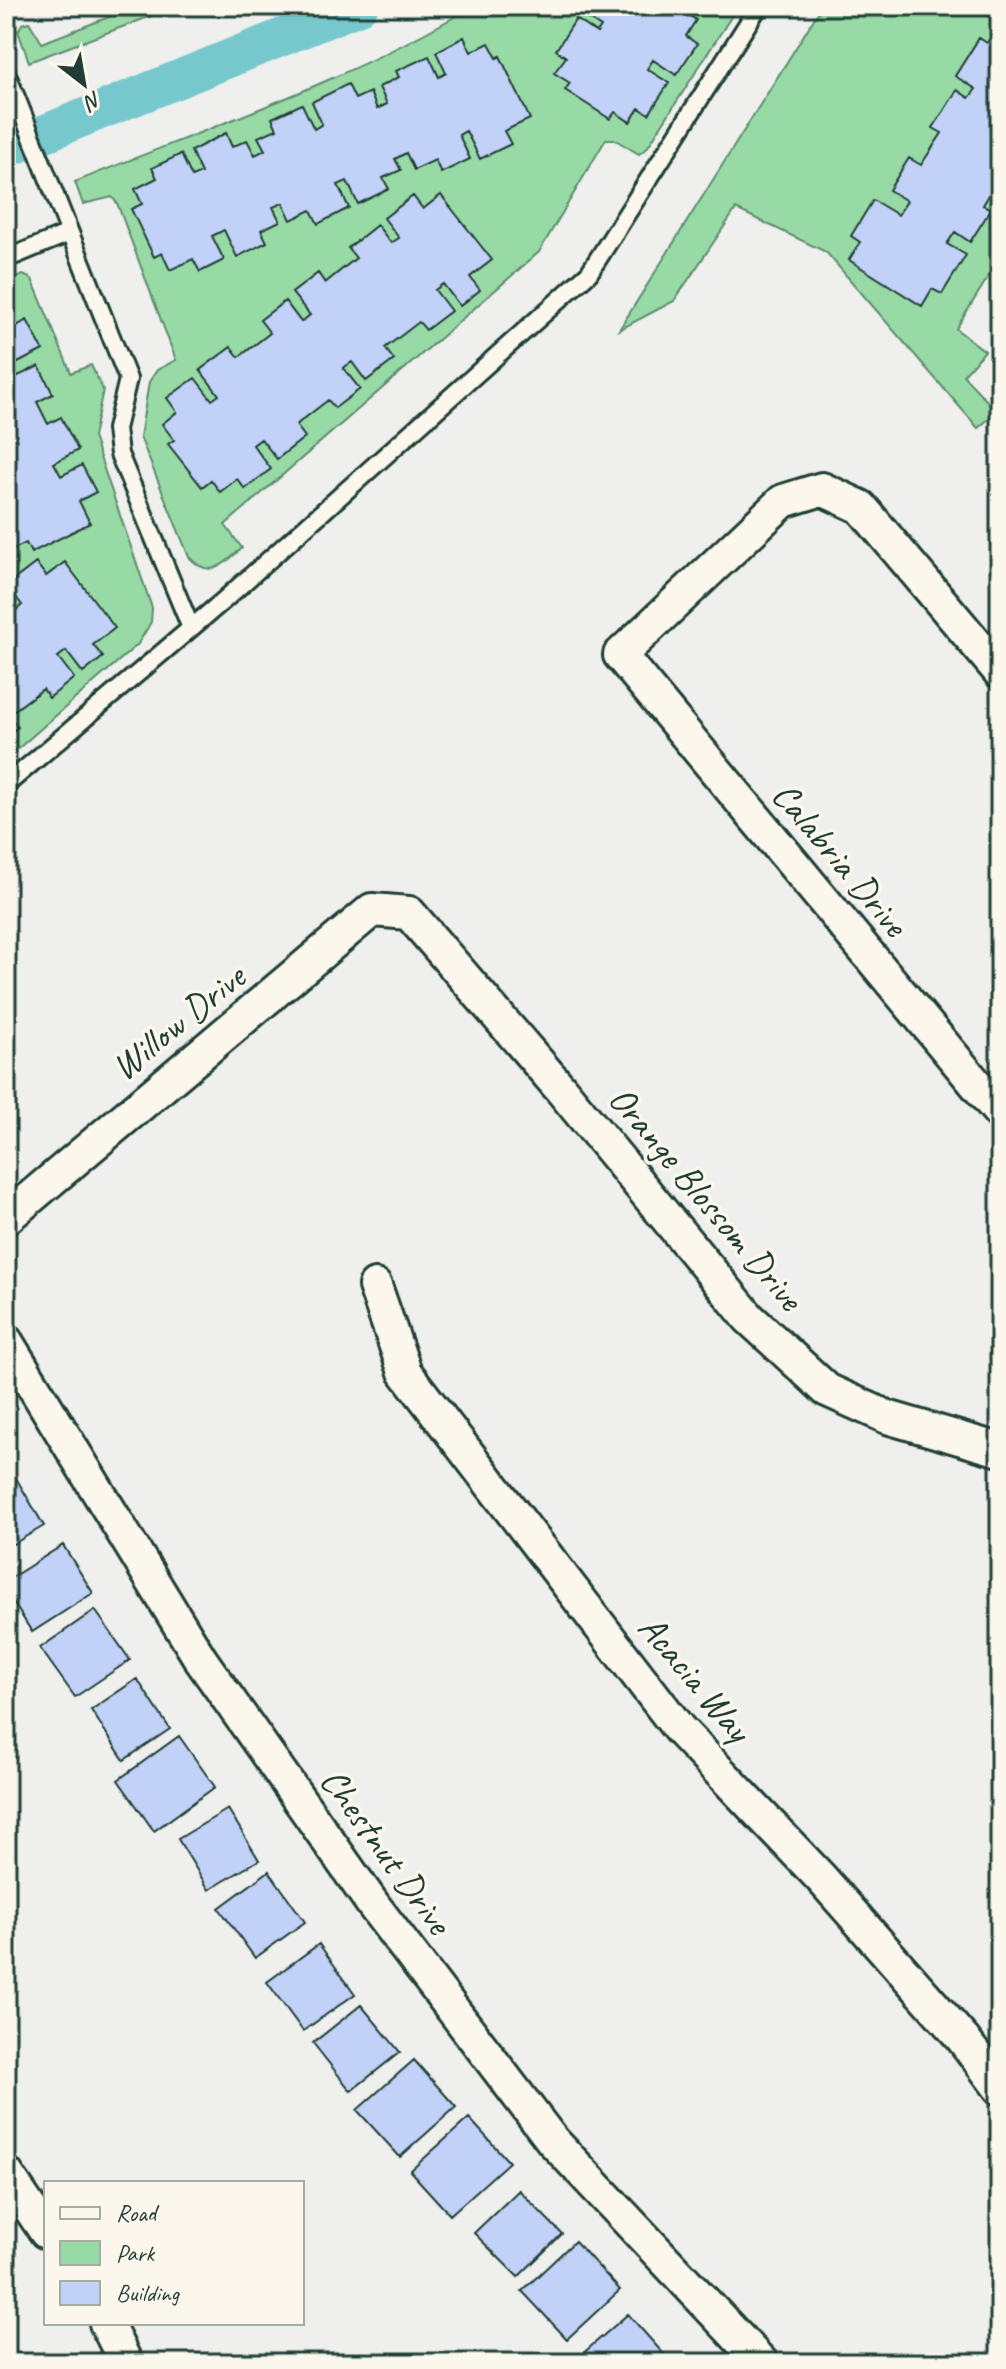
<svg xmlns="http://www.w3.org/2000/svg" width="1006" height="2369" viewBox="0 0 1006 2369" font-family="Caveat,sans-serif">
<rect width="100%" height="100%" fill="#efefee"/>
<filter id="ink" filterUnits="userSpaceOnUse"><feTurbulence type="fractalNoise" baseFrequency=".0125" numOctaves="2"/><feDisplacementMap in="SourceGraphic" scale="16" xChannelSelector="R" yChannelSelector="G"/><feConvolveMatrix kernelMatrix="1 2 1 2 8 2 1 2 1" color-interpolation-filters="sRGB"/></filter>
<g filter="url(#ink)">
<path fill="#98daa6" stroke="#5c8c6d" stroke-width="2" d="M 137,6 L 178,6 L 29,62 L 18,31 L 22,24 L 29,22 L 42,43 Z
M 323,6 L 382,6 L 6,160 L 6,137 Z
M 473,6 L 738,6 L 647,148 L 639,154 L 614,139 L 606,139 L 539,252 L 225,525 L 242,548 C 223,565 210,580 189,557 L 140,437 L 149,382 L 157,370 L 176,360 L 117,203 L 112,197 L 83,204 L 75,182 C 208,128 350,80 473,6 Z
M 822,6 L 1000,6 L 1000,258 L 956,329 L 985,351 L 963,375 L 997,412 L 978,428 L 826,252 L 736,209 L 674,301 L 619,330 Z
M 23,275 L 32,279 L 71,373 L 91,365 L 103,390 L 93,437 L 152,608 L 151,622 L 138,644 L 6,759 L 6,282 Z"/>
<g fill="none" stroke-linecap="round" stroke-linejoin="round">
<path stroke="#76c8cc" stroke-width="38" d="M 6,149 L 359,6"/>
</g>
<path fill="#c1d1f7" stroke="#1f3d34" stroke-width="2" d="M 581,6 L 684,6 L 681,10 L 696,20 L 686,36 L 697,44 L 676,75 L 653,60 L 647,69 L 669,83 L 649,114 L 639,108 L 630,122 L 615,112 L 610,119 L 565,90 L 570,83 L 554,73 L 566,57 L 556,50 L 576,19 L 597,33 L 601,27 L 578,12 Z
M 1000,23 L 1000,177 L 983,205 L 991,209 L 970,242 L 955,232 L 947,244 L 966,255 L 942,294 L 932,289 L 922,306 L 849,260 L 860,242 L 851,236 L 873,200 L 898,215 L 907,201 L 889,190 L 909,158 L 921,165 L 942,133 L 933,128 L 957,90 L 969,98 L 976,89 L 955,76 L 979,38 L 987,43 Z
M 464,37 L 471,52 L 489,43 L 497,58 L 500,56 L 530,119 L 504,131 L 511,144 L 480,159 L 466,131 L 459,135 L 470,159 L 441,173 L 435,160 L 414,170 L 406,153 L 395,159 L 401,170 L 383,178 L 389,189 L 358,204 L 347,181 L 338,185 L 349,208 L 318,224 L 311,210 L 291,220 L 283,203 L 273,207 L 280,221 L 261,230 L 267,242 L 237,257 L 224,230 L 212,236 L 224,260 L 200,272 L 193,259 L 170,270 L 162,253 L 154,257 L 131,209 L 142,204 L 135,189 L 157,178 L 152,168 L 181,154 L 192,177 L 201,173 L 191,151 L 226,133 L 232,147 L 247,140 L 255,155 L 265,150 L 258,137 L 277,129 L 272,118 L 302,104 L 314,129 L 322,124 L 312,102 L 348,84 L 355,99 L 370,92 L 377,109 L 387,104 L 379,87 L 399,77 L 396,71 L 429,56 L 439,77 L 446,73 L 436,52 Z
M 441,195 L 492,260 L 470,277 L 480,290 L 460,306 L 443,284 L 435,290 L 451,311 L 426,330 L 419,322 L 385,348 L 394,360 L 366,381 L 352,362 L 343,368 L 360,389 L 335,408 L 328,400 L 296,425 L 305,437 L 277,459 L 261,439 L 253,445 L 271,469 L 245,489 L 237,479 L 220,492 L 211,480 L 202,487 L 168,444 L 174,440 L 162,424 L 177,412 L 167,398 L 195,378 L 212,400 L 219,395 L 200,370 L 231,347 L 239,357 L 270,333 L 260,320 L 285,301 L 301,322 L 310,315 L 292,293 L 318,273 L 325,283 L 356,258 L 348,248 L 377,225 L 391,243 L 399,238 L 384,218 L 413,196 L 423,209 Z
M 6,309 L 15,327 L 27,320 L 43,350 L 10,367 L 16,377 L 39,366 L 53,394 L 37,402 L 48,424 L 61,417 L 78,450 L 54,463 L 61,476 L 82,465 L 96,492 L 79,501 L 90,523 L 31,553 L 26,543 L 10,551 L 6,544 Z
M 65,562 L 115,628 L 93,645 L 103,657 L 83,673 L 66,651 L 58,657 L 74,678 L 49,698 L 43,689 L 8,715 L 18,727 L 6,736 L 6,600 L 15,611 L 22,605 L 7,585 L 36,563 L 46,576 Z
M 16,1478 L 44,1526 L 6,1548 L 6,1484 Z
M 63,1545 L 93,1593 L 32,1632 L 6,1591 L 6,1581 Z
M 95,1610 L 130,1660 L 75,1697 L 40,1648 Z
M 137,1679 L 170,1729 L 124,1760 L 91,1710 Z
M 179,1736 L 215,1787 L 154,1831 L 118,1780 Z
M 228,1809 L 259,1860 L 209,1890 L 178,1839 Z
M 269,1871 L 305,1922 L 255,1958 L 219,1908 Z
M 319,1944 L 355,1994 L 303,2031 L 267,1982 Z
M 361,2005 L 400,2052 L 351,2091 L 313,2043 Z
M 414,2060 L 456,2107 L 400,2157 L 357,2110 Z
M 469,2118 L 509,2162 L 450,2215 L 410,2171 Z
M 519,2190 L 562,2234 L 518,2277 L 474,2233 Z
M 575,2241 L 620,2290 L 567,2339 L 522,2291 Z
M 628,2314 L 668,2359 L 664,2363 L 587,2363 L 580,2356 Z"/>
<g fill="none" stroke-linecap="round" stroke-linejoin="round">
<g stroke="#1f3d34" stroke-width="22">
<path id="lane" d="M 6,7 L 9,6
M 6,72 L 128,379 L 116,429 L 119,454 L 191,628
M 6,259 L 69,233
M 6,785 L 223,601 L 589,273 L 759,6"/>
</g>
<g stroke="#1f3d34" stroke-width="38">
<path id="street" d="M 1000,672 L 861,507 L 822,489 L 783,501 L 620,655 L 1000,1113
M 6,1218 L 372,910 L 409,913 L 560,1088 L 749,1318 L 827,1390 L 887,1417 L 1000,1450
M 375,1286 L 405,1372 L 679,1729 L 821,1878 L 963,2039 L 1000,2088
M 6,1341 L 201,1660 L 374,1906 L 552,2140 L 762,2363
M 6,2173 L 46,2232
M 106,2323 L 126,2363"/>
</g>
<use href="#lane" stroke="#fbf7ec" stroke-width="16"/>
<use href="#street" stroke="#fbf7ec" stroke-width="32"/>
</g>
</g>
<g text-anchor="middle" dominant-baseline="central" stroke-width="7" stroke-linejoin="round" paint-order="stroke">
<g font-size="38" fill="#1f3d34" stroke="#fbf7ec">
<text transform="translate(840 859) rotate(50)">Calabria Drive</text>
<text transform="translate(178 1022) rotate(-39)">Willow Drive</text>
<text transform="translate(706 1198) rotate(50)">Orange Blossom Drive</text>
<text transform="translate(695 1678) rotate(50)">Acacia Way</text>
<text transform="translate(386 1851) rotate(54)">Chestnut Drive</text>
</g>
</g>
<rect width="1006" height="2369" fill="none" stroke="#fbf7ec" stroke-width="32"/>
<rect x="16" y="16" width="974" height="2337" fill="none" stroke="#1f3d34" stroke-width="3" filter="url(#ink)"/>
<rect x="44" y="2181" width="260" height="144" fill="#fbf7ec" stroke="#a3ada2" stroke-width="2"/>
<rect x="60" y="2207" width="40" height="12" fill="#fbf7ec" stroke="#a3ada2" stroke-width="2"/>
<text x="116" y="2221" font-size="24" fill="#1f3d34">Road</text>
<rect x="60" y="2241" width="40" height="24" fill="#98daa6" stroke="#a3ada2" stroke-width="2"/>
<text x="116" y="2261" font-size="24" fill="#1f3d34">Park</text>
<rect x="60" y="2281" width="40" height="24" fill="#c1d1f7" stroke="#a3ada2" stroke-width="2"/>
<text x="116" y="2301" font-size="24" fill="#1f3d34">Building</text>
<g transform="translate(84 84) rotate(149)" stroke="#fbf7ec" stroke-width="6" paint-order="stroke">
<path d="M0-6L14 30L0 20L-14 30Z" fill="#1f3d34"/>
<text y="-12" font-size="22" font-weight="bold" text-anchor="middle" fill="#1f3d34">N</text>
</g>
</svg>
